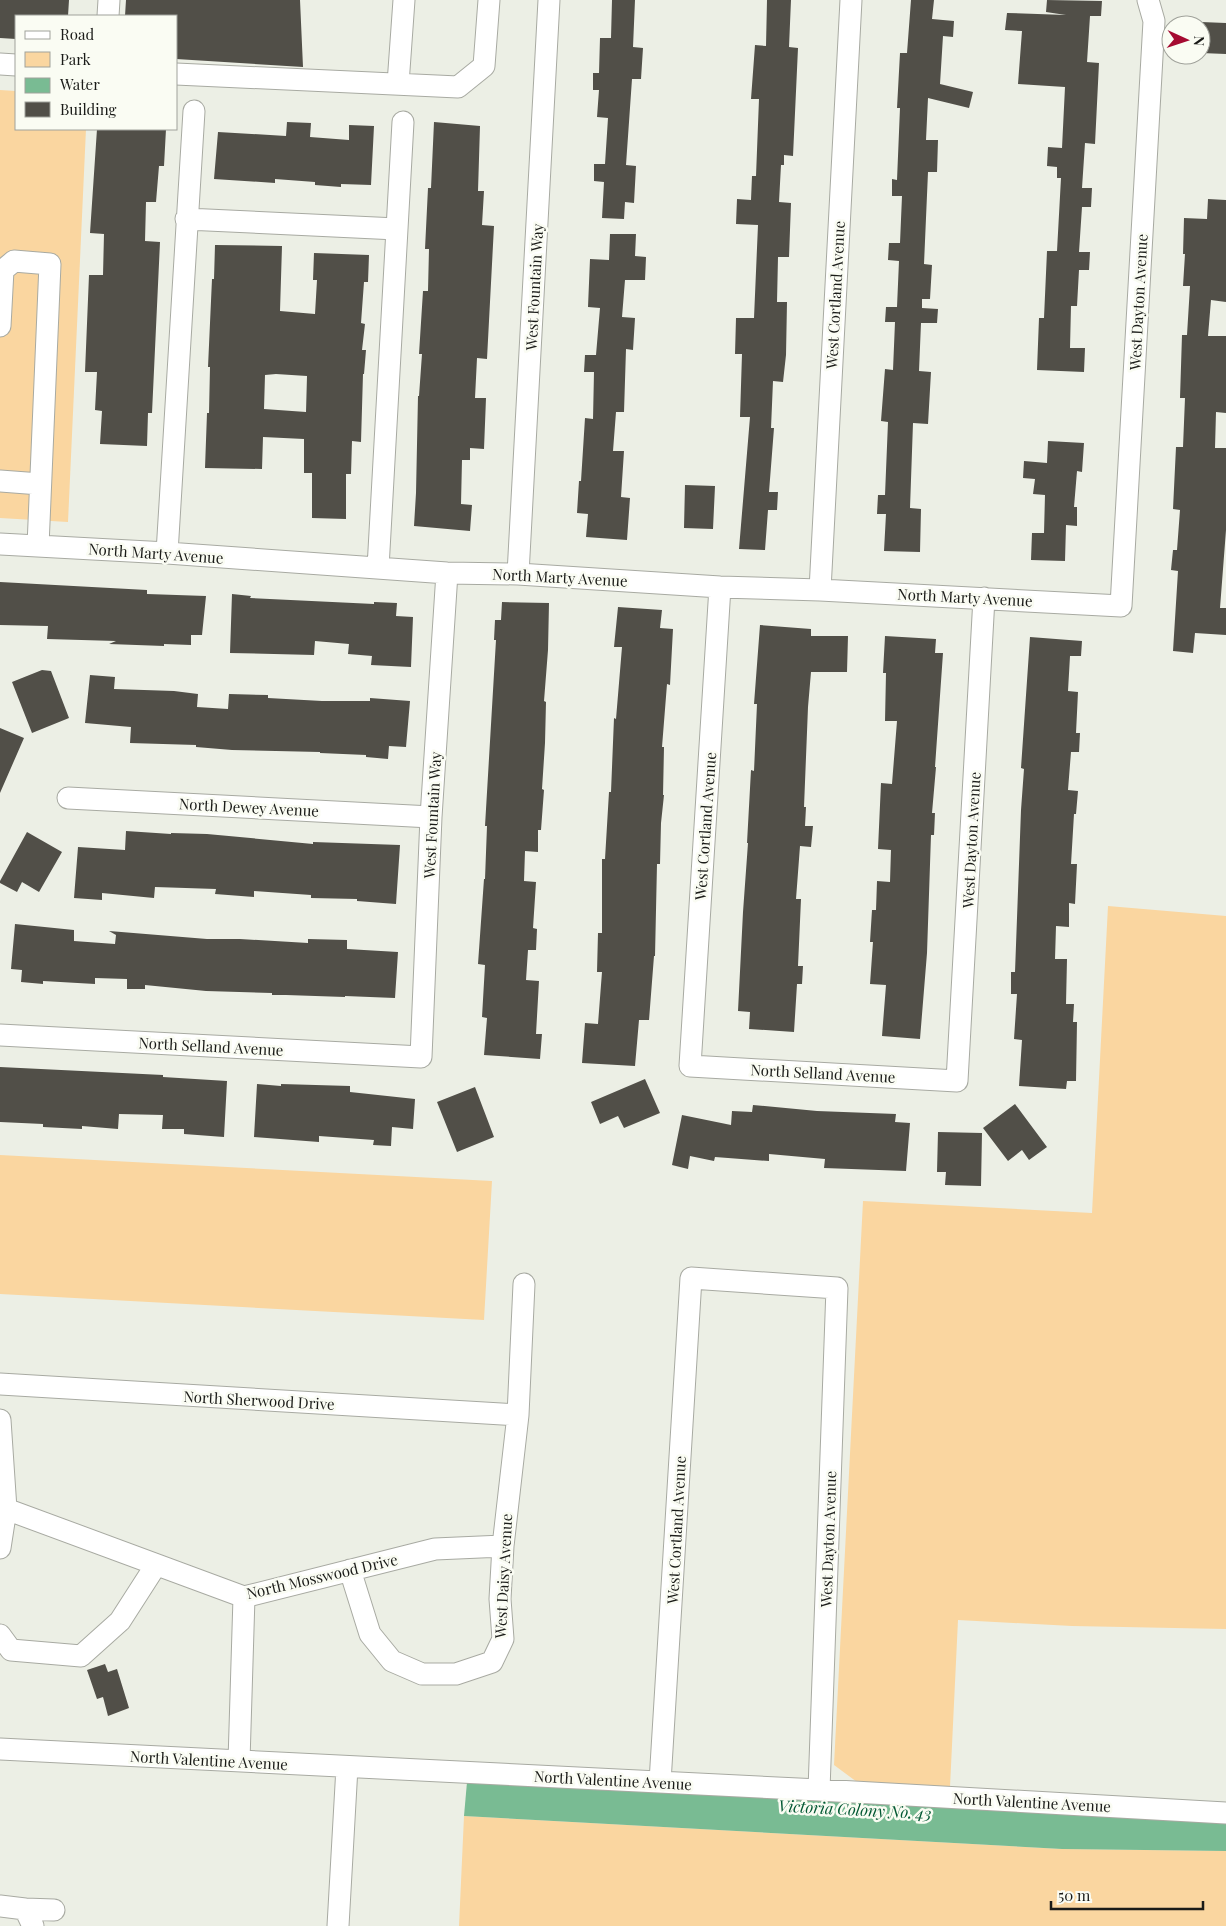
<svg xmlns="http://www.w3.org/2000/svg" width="1226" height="1926" viewBox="0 0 1226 1926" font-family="'Playfair Display',serif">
<rect width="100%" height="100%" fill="#ecefe5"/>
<path fill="#fad6a0" d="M 0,90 L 16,91 L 16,129 L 86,129 L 68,522 L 0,518 Z
M 1108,906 L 1226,916 L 1226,1629 L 1072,1626 L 958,1620 L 950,1787 L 857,1782 L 834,1765 L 863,1201 L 1092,1213 Z
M 0,1155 L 492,1181 L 484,1320 L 0,1294 Z
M 464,1816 L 1062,1849 L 1226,1851 L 1226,1926 L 459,1926 Z"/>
<path fill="#79bb93" d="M 467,1782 L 1226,1821 L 1226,1851 L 1062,1849 L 464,1816 Z"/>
<path fill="#514f48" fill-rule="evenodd" d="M 0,0 L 69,0 L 68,16 L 16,16 L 16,39 L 0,38 Z
M 126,0 L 300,0 L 303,67 L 176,59 L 176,16 L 125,16 Z
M 612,0 L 635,0 L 633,47 L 643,48 L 641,79 L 632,79 L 626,165 L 636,166 L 634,203 L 625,202 L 624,219 L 602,218 L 604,182 L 594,181 L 594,164 L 605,164 L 608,118 L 597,117 L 599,90 L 593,90 L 593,73 L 599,73 L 600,38 L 611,38 Z
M 767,0 L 791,0 L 789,47 L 798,48 L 793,156 L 784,155 L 784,165 L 781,165 L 779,202 L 791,203 L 789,257 L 778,257 L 777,302 L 787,302 L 786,355 L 783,382 L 773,381 L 771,428 L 774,428 L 769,492 L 778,492 L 777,510 L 768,510 L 765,550 L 739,549 L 750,417 L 740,417 L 742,354 L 735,354 L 736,318 L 754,318 L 758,225 L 736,224 L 737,199 L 751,200 L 752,176 L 756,176 L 759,99 L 751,99 L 755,45 L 766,46 Z
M 911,0 L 934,0 L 932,19 L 954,21 L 953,37 L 943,36 L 940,84 L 973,92 L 969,108 L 928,98 L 926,140 L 938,140 L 937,172 L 928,172 L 924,264 L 932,265 L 930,299 L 922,299 L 922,308 L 938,309 L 937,323 L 921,323 L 919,371 L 931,372 L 928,424 L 913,423 L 910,508 L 921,509 L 920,552 L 884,551 L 886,514 L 877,514 L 878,495 L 885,495 L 888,422 L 881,421 L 885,369 L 893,370 L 895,322 L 885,322 L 886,307 L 897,307 L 899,261 L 888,260 L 889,243 L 900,243 L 902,196 L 892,196 L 892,179 L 897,180 L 900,108 L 897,108 L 900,53 L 907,53 Z
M 1047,0 L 1102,1 L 1101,16 L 1090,16 L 1087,62 L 1099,63 L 1095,144 L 1085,143 L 1082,188 L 1092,188 L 1091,207 L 1082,207 L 1079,252 L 1090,252 L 1089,270 L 1079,270 L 1077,306 L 1071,306 L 1070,348 L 1085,348 L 1084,372 L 1037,370 L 1039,318 L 1044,318 L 1047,251 L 1057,251 L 1061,178 L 1057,178 L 1057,167 L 1047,166 L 1048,147 L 1062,148 L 1065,87 L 1018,84 L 1022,31 L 1005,30 L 1007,13 L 1066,15 L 1046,12 Z
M 1201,22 L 1226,23 L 1226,54 L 1201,53 Z
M 287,122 L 311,123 L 310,137 L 349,140 L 349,125 L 374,126 L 371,185 L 341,184 L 341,187 L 315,185 L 315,182 L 275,179 L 275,183 L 214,179 L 218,132 L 286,136 Z
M 434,122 L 480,126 L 478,191 L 484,191 L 482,225 L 494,226 L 487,359 L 477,358 L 475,398 L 486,398 L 484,449 L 470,448 L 470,460 L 462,460 L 461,504 L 472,505 L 470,531 L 414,526 L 416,493 L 418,396 L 419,396 L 422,354 L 419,354 L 423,291 L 428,291 L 429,249 L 425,249 L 428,188 L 431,188 Z
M 97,129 L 166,129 L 164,166 L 159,166 L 156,202 L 146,202 L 145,241 L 160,242 L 152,413 L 148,413 L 147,446 L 100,444 L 102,411 L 95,410 L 97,372 L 85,372 L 89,275 L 103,275 L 104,234 L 90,233 Z
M 1208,199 L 1226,200 L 1226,302 L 1211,300 L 1208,336 L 1226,336 L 1226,413 L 1216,412 L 1215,448 L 1226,448 L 1226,530 L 1220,608 L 1226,608 L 1226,635 L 1195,633 L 1193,653 L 1173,651 L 1178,571 L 1171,570 L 1173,550 L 1177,550 L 1180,510 L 1173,509 L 1176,447 L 1183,447 L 1185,398 L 1180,398 L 1182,335 L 1187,335 L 1190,286 L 1183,286 L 1185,254 L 1183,254 L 1184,218 L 1207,219 Z
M 610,234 L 636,234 L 635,256 L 646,257 L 645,280 L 625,280 L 622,317 L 635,318 L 633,350 L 626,349 L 624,412 L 616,412 L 613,451 L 624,451 L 621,497 L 630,498 L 627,540 L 586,537 L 588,514 L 577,513 L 579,481 L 581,481 L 585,418 L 593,419 L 594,372 L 584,372 L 585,355 L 596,355 L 600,308 L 588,307 L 590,259 L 609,260 Z
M 215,245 L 282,246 L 280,311 L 315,314 L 317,280 L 313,280 L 314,253 L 369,255 L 368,282 L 364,282 L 361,323 L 365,324 L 362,350 L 366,350 L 364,374 L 363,374 L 361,442 L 352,441 L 351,474 L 346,474 L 346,519 L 312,518 L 312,473 L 304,473 L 304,439 L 263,437 L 262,469 L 205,468 L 207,413 L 209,413 L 210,367 L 208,367 L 212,279 L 214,279 ZM 276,374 L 307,376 L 306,412 L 264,409 L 265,375 Z
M 1048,441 L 1084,443 L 1082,472 L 1077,471 L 1074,507 L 1077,507 L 1077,526 L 1066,525 L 1065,561 L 1031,560 L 1032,533 L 1044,533 L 1045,495 L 1033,494 L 1035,479 L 1023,478 L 1024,461 L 1047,463 Z
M 685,485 L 715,486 L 713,529 L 684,528 Z
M 0,582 L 147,590 L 147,594 L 206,596 L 202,635 L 191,635 L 191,645 L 164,644 L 164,646 L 109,644 L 116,641 L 47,639 L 48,626 L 0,625 Z
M 232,594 L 251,596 L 250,598 L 374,604 L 374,602 L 397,603 L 396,616 L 413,617 L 411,667 L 371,665 L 372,656 L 348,654 L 349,644 L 315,641 L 314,655 L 230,653 Z
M 502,602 L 549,603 L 548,650 L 544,701 L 546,702 L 545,743 L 542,789 L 544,790 L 541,830 L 538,830 L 538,852 L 525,851 L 524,881 L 536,882 L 533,928 L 537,929 L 536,950 L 528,950 L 526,980 L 539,981 L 536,1034 L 542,1034 L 540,1059 L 484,1055 L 487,1018 L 482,1017 L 485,965 L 478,964 L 484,879 L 485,879 L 487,826 L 485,826 L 496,640 L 494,640 L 495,620 L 501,620 Z
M 618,607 L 662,610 L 660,628 L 673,629 L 670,685 L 667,684 L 662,747 L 664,747 L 663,795 L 664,795 L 661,823 L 660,864 L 657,864 L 655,956 L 654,956 L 649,1020 L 639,1020 L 635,1066 L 582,1063 L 585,1023 L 598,1024 L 602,972 L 597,972 L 598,933 L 602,933 L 602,859 L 605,859 L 609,792 L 611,792 L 614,718 L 616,719 L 622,647 L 614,647 Z
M 760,625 L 811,629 L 811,636 L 848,636 L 847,672 L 811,672 L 808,707 L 804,807 L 806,807 L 805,826 L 813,826 L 811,847 L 800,846 L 796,899 L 801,899 L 798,966 L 803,966 L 802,984 L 797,984 L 794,1032 L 749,1029 L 750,1012 L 738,1011 L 743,912 L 748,843 L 747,843 L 751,770 L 754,771 L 757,704 L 754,704 Z
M 885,636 L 936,639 L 935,653 L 943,653 L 935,767 L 936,767 L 932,813 L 935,813 L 934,835 L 931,835 L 927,953 L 920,1039 L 882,1036 L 886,985 L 870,984 L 873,942 L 870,942 L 872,910 L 876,910 L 877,881 L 890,882 L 891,850 L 878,849 L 881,783 L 892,784 L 897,721 L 885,721 L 886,673 L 883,673 Z
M 1030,637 L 1082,641 L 1081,656 L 1070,656 L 1068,691 L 1078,692 L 1076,733 L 1080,733 L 1079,752 L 1071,752 L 1068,790 L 1078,791 L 1076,814 L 1074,814 L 1071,864 L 1077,864 L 1075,904 L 1069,903 L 1069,927 L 1056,926 L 1055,959 L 1067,959 L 1066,1004 L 1074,1004 L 1073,1022 L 1077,1022 L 1076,1081 L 1067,1081 L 1066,1089 L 1019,1086 L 1022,1040 L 1014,1039 L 1017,994 L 1011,994 L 1011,972 L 1015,972 L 1021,810 L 1024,769 L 1021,768 Z
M 42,670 L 51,671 L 69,718 L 32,733 L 12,682 Z
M 90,675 L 115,677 L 114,689 L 174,691 L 198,694 L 197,707 L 228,709 L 229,694 L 268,695 L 268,698 L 322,701 L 370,701 L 370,698 L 410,701 L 406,747 L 389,746 L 388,759 L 366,757 L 366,755 L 320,753 L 320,752 L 232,750 L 196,747 L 196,745 L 130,743 L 131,727 L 85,723 Z
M 0,728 L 24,738 L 0,793 Z
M 126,831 L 171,834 L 171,833 L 207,834 L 313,844 L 313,842 L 400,845 L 396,904 L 357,901 L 357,899 L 311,898 L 311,895 L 254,891 L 254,897 L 215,894 L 216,889 L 155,887 L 154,898 L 102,893 L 102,900 L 74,898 L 78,847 L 125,850 Z
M 27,832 L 62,852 L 39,892 L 22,882 L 17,892 L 0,883 L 0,881 Z
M 15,924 L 74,930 L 74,941 L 115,944 L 116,935 L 109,931 L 207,939 L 240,939 L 308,943 L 308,939 L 347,940 L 347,949 L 398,952 L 395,998 L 345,996 L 345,997 L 286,995 L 272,995 L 272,993 L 206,991 L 145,985 L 145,989 L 127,989 L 127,979 L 95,978 L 95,984 L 43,981 L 43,984 L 21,982 L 22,970 L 11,969 Z
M 0,1067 L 163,1075 L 163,1077 L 227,1081 L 224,1137 L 184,1134 L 184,1129 L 162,1129 L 163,1115 L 119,1114 L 118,1129 L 82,1126 L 82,1129 L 43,1127 L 43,1124 L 0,1122 Z
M 645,1079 L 660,1113 L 624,1128 L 618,1116 L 600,1124 L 591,1102 Z
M 257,1084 L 281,1086 L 281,1084 L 350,1086 L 350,1092 L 415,1099 L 413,1129 L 392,1127 L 391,1146 L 373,1145 L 374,1140 L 319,1136 L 319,1142 L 254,1137 Z
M 475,1087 L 494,1137 L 457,1152 L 437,1102 Z
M 1015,1104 L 1047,1147 L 1029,1160 L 1022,1150 L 1008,1161 L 983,1128 Z
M 753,1105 L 817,1111 L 896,1114 L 895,1122 L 910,1123 L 906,1171 L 824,1168 L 825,1159 L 769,1154 L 769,1161 L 715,1157 L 714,1161 L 690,1156 L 688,1169 L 672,1165 L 682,1115 L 731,1125 L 732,1111 L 752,1112 Z
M 938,1132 L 982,1133 L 981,1186 L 945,1185 L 946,1172 L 937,1172 Z
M 105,1664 L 108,1672 L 117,1669 L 129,1708 L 108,1716 L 103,1697 L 97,1699 L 87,1670 Z"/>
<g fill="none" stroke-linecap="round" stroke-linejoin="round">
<g stroke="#a8aaa2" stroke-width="23">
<path id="minor" d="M 108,16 L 109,0
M 0,64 L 16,65
M 176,74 L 458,87 L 484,66 L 489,0
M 398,84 L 404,0
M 186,219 L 397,229
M 0,270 L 3,270 L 0,326
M 3,270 L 14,261 L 50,264 L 38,546
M 0,481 L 40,484
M 0,544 L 167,553 L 447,573 L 518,574 L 720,587 L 820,590 L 1121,606 L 1154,21 L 1148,0
M 167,553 L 194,111
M 378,568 L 403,122
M 518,574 L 549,0
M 720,587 L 690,1066 L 957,1081 L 984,598
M 820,590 L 851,0
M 68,798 L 431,817
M 0,1035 L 421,1057 L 431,817 L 447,573
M 0,1384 L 518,1415
M 0,1420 L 6,1509 L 0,1548
M 6,1509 L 244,1597 L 435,1549 L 503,1546
M 350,1570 L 370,1634 L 392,1661 L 422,1674 L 456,1674 L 492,1662 L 503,1639 L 500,1599 L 503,1546 L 518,1415 L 524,1284
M 0,1635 L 11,1650 L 81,1656 L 120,1621 L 156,1565
M 0,1749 L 819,1790 L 1226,1813
M 239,1761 L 244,1597
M 660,1782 L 691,1278 L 837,1288 L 819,1790
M 0,1906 L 25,1909 L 33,1926
M 25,1909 L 54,1910
M 338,1926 L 347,1767"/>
</g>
<use href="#minor" stroke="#fff" stroke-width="21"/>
</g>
<g text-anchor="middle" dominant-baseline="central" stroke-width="5" stroke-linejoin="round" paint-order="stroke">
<g font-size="15" fill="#1a1b18" stroke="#fafcf3">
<text transform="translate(534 287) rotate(-87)">West Fountain Way</text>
<text transform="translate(835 295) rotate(-87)">West Cortland Avenue</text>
<text transform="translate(1138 302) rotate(-87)">West Dayton Avenue</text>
<text transform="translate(156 553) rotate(4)">North Marty Avenue</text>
<text transform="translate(560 577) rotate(3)">North Marty Avenue</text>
<text transform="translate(965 597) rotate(3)">North Marty Avenue</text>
<text transform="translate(249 807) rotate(3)">North Dewey Avenue</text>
<text transform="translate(432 815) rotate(-87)">West Fountain Way</text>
<text transform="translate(705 826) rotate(-86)">West Cortland Avenue</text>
<text transform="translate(971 840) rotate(-87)">West Dayton Avenue</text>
<text transform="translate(211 1046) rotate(3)">North Selland Avenue</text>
<text transform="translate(823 1073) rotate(3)">North Selland Avenue</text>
<text transform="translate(259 1400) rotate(3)">North Sherwood Drive</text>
<text transform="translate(676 1530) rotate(-87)">West Cortland Avenue</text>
<text transform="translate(828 1539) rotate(-88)">West Dayton Avenue</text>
<text transform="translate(322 1576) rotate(-13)">North Mosswood Drive</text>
<text transform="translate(503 1576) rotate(-87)">West Daisy Avenue</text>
<text transform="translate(209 1760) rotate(3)">North Valentine Avenue</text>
<text transform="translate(613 1780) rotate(3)">North Valentine Avenue</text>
<text transform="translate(1032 1802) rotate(3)">North Valentine Avenue</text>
</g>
<g font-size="16" font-style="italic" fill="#035833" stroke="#fafcf3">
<text transform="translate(855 1809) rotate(3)">Victoria Colony No. 43</text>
</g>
</g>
<rect x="15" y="15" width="162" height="115" fill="#fafcf3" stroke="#a0a29b"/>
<rect x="25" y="31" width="25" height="8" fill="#ffffff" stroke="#a0a29b"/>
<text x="60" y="40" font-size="15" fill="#1a1b18">Road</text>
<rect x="25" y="52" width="25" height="15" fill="#fad6a0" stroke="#a0a29b"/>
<text x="60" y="65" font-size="15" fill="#1a1b18">Park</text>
<rect x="25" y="78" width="25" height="15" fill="#79bb93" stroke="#a0a29b"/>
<text x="60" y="90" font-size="15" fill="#1a1b18">Water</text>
<rect x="25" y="102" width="25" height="15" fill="#514f48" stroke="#a0a29b"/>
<text x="60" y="115" font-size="15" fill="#1a1b18">Building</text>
<g transform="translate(1186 40) rotate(93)"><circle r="24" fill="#fafcf3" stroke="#a0a29b"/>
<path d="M0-4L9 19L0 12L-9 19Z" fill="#a50a31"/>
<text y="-8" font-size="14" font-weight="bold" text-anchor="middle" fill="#1a1b18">N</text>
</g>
<path d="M1051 1901v8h152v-8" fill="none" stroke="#1a1b18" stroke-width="2.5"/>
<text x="1058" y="1901" font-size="15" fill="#1a1b18" stroke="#fafcf3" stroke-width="4" paint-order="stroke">50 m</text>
</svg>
